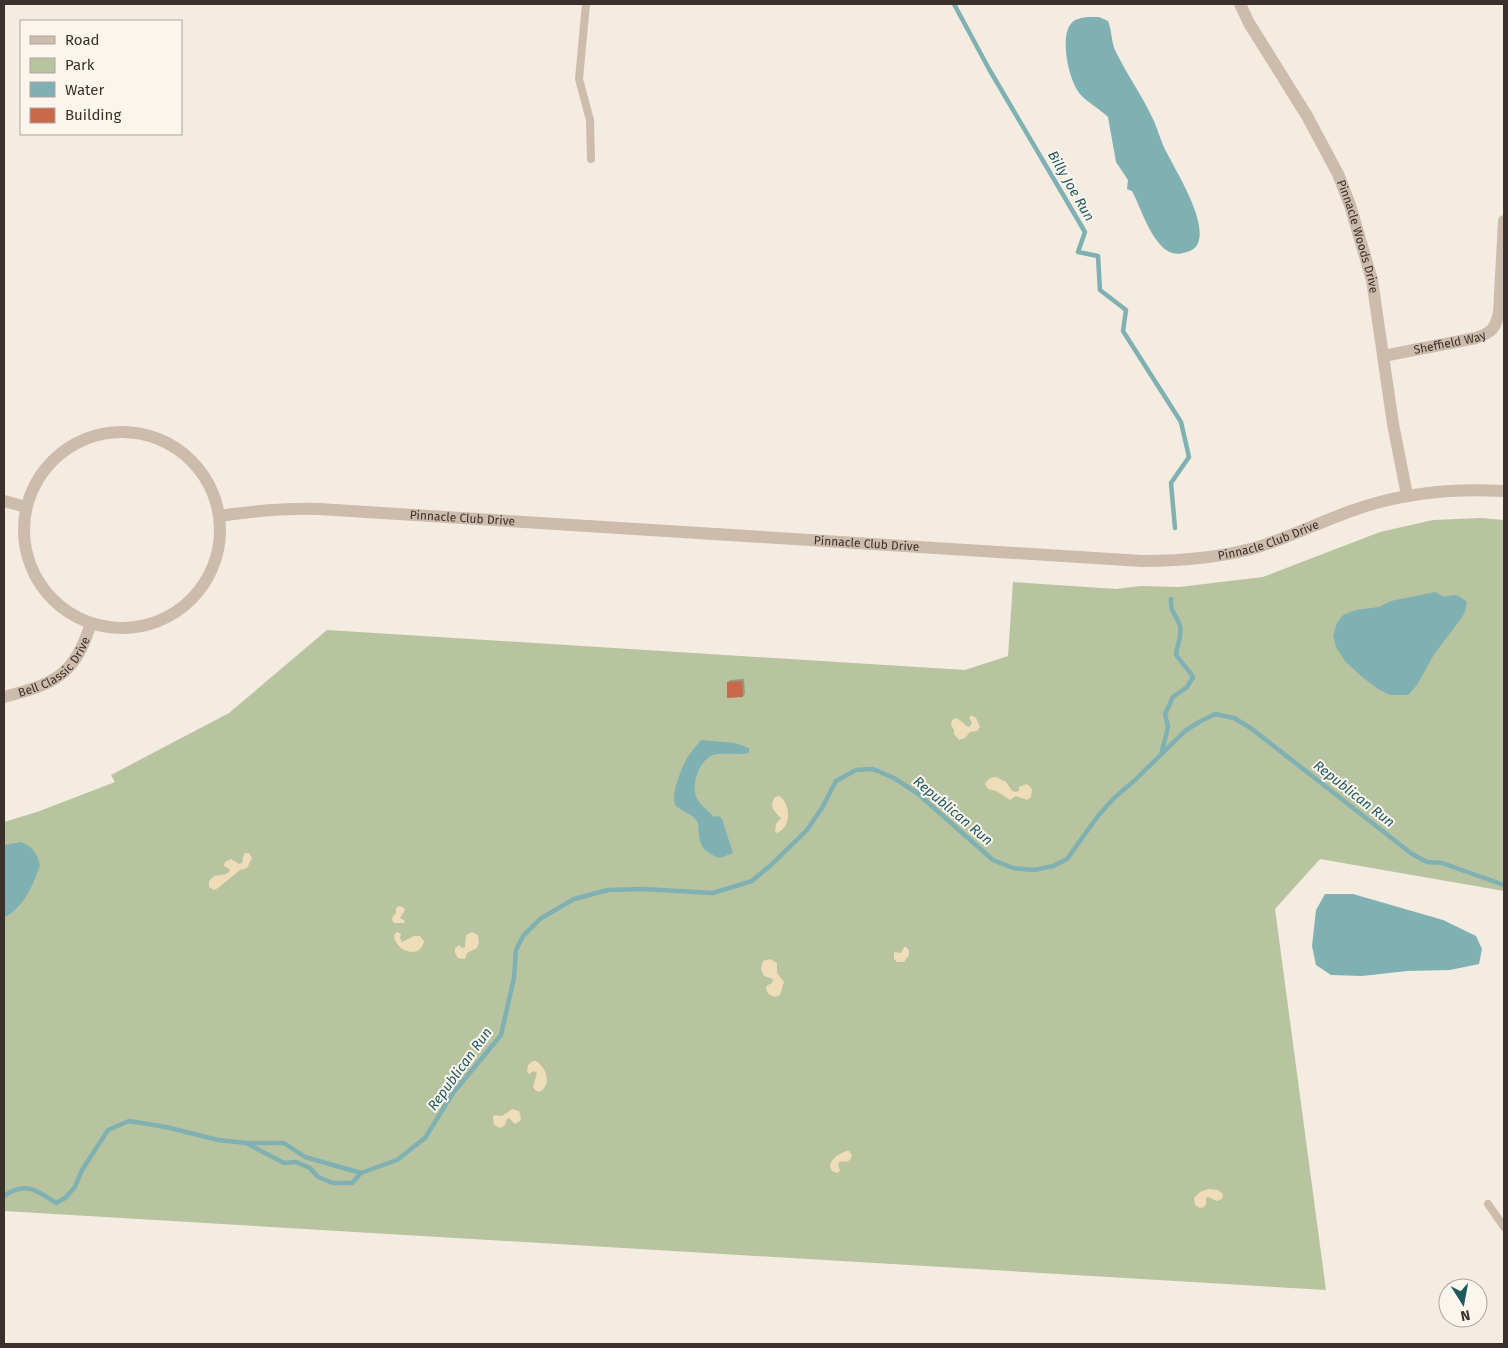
<svg xmlns="http://www.w3.org/2000/svg" width="1508" height="1348" viewBox="0 0 1508 1348" font-family="'Fira Sans',sans-serif">
<rect width="100%" height="100%" fill="#f4ebe1"/>
<path fill="#b8c4a0" d="M 1481,518 L 1504,520 L 1504,891 L 1320,859 L 1275,909 L 1326,1290 L 4,1211 L 4,822 L 37,812 L 115,782 L 111,775 L 229,713 L 327,630 L 965,670 L 1008,656 L 1013,582 L 1116,589 L 1141,586 L 1179,587 L 1263,577 L 1380,532 L 1433,520 Z"/>
<path fill="#efdcb8" d="M 971,715 L 976,718 L 980,727 L 977,731 L 970,732 L 965,738 L 959,740 L 954,734 L 954,730 L 951,725 L 952,720 L 957,718 L 968,727 L 970,726 L 972,723 L 969,718 Z
M 996,777 L 1006,782 L 1012,791 L 1016,792 L 1019,791 L 1019,787 L 1027,784 L 1032,789 L 1031,797 L 1027,800 L 1016,796 L 1010,800 L 996,791 L 988,789 L 985,784 C 988,779 990,778 996,777 Z
M 779,796 C 791,803 792,829 776,833 L 775,832 L 776,824 L 781,818 C 775,812 768,807 775,797 Z
M 247,853 L 249,853 L 252,858 L 247,868 L 240,870 L 218,888 L 214,890 L 209,887 L 209,881 L 214,876 L 226,874 L 230,871 L 229,869 L 224,866 L 225,862 L 231,859 L 239,864 L 242,863 L 244,854 Z
M 399,906 L 403,907 L 405,910 L 400,918 L 405,921 L 404,923 L 394,923 L 392,920 L 393,916 L 396,913 L 396,908 Z
M 397,932 L 401,934 L 400,938 L 402,942 L 414,936 L 420,936 L 424,941 C 420,961 394,950 394,935 Z
M 472,932 L 478,935 L 479,942 L 477,948 L 467,953 L 465,959 L 458,958 L 455,953 L 455,948 L 459,945 L 462,948 L 465,947 L 466,935 Z
M 904,947 L 906,947 L 909,950 L 909,955 L 904,962 L 897,962 L 894,959 L 894,952 L 901,953 Z
M 770,959 L 777,963 L 777,973 L 784,982 L 780,995 L 775,997 C 770,995 766,993 766,986 L 772,983 L 773,979 L 764,976 L 761,969 L 763,961 Z
M 533,1061 L 536,1061 C 546,1067 553,1085 539,1092 L 535,1090 L 533,1087 L 537,1073 L 534,1071 L 529,1074 L 527,1072 L 528,1065 Z
M 512,1109 L 519,1111 L 521,1118 L 520,1121 L 515,1124 L 509,1118 L 507,1119 L 505,1125 L 500,1128 L 494,1125 L 493,1117 L 494,1115 L 502,1116 Z
M 846,1151 L 849,1151 L 852,1155 L 850,1160 L 846,1162 L 841,1161 L 838,1164 L 840,1171 L 837,1173 L 832,1171 L 830,1167 C 830,1159 839,1154 846,1151 Z
M 1208,1189 L 1218,1190 L 1223,1194 L 1222,1199 L 1217,1201 L 1208,1197 L 1206,1198 L 1206,1204 L 1204,1207 L 1200,1208 L 1195,1205 L 1194,1198 L 1200,1192 Z"/>
<path fill="#7fb0b2" d="M 1087,17 L 1099,17 L 1108,21 C 1112,31 1111,40 1115,50 C 1126,73 1141,94 1152,117 C 1158,129 1161,143 1168,155 C 1178,175 1207,221 1198,243 C 1196,249 1189,252 1183,253 C 1156,261 1142,209 1132,191 L 1127,189 L 1128,180 L 1116,162 L 1108,117 C 1101,110 1086,101 1081,95 C 1069,82 1060,40 1070,25 C 1074,19 1080,18 1087,17 Z
M 1435,592 L 1444,597 C 1454,594 1458,594 1467,602 L 1465,612 L 1460,620 L 1435,653 L 1417,685 L 1408,695 L 1390,695 L 1378,689 L 1362,677 L 1345,661 L 1336,647 L 1333,635 L 1337,623 L 1343,615 L 1356,610 L 1379,607 L 1391,601 Z
M 701,740 L 735,743 L 749,748 L 749,753 C 738,755 728,753 717,754 C 701,756 691,782 696,796 C 699,805 708,810 714,817 L 719,816 L 722,819 L 733,853 L 720,858 C 708,854 699,848 699,834 C 698,831 699,826 698,823 C 694,814 683,812 676,806 C 669,798 682,767 687,758 C 691,752 696,746 701,740 Z
M 21,842 C 32,846 37,853 40,865 C 33,886 24,907 4,918 L 4,845 Z
M 1325,894 L 1353,894 L 1443,920 L 1476,936 L 1482,949 L 1479,964 L 1450,970 L 1407,971 L 1362,976 L 1331,975 L 1316,965 L 1312,946 L 1316,910 Z"/>
<path fill="#0003" d="M 744,679 L 745,694 L 743,696 L 728,682 L 730,680 Z"/>
<g fill="none" stroke-linecap="round" stroke-linejoin="round">
<path stroke="#7fb0b2" stroke-width="4.5" d="M 954,4 L 989,69 L 1085,232 L 1078,252 L 1098,256 L 1100,290 L 1126,310 L 1123,331 L 1181,422 L 1189,457 L 1171,483 L 1175,528
M 1161,755 L 1168,727 L 1165,714 L 1173,697 L 1187,687 L 1193,677 C 1188,669 1182,663 1176,655 C 1177,645 1182,636 1180,626 C 1177,615 1170,613 1171,599
M 249,1143 L 284,1143 L 305,1157 L 361,1173
M 4,1196 C 25,1181 37,1190 56,1203 L 65,1198 L 75,1187 L 82,1170 L 108,1130 L 129,1121 L 166,1127 L 218,1140 L 246,1143 L 284,1163 L 296,1162 L 310,1168 L 318,1177 L 333,1183 L 352,1183 L 361,1173 L 397,1160 L 425,1138 L 453,1093 L 501,1035 L 514,978 L 516,950 L 523,936 L 540,919 L 574,899 L 608,890 L 643,889 L 713,893 L 752,881 L 772,864 L 807,830 L 822,808 L 836,781 L 856,770 L 873,769 L 894,778 L 917,793 L 993,860 L 1013,868 L 1034,870 L 1053,866 L 1067,859 L 1098,816 L 1114,798 L 1134,781 L 1185,731 L 1199,722 L 1215,714 L 1234,718 L 1252,729 L 1412,854 L 1427,862 L 1442,863 L 1504,885"/>
</g>
<path fill="#c8694b" d="M 742,681 L 743,697 L 727,698 L 727,682 Z"/>
<g fill="none" stroke-linecap="round" stroke-linejoin="round">
<path stroke="#cdbbac" stroke-width="8" d="M 586,4 L 579,79 L 590,120 L 591,159
M 1488,1204 L 1504,1227"/>
<g stroke="#cdbbac" stroke-width="12">
<path id="s1" d="M 1240,4 L 1249,23 L 1307,116 L 1338,174 L 1350,205 L 1372,280 L 1393,424 L 1407,495"/>
<path id="s2" d="M 1383,356 L 1476,338 C 1492,332 1495,329 1499,313 L 1504,221"/>
<circle cx="122" cy="530" r="98"/>
<path d="M 4,501 L 26,507"/>
<path id="s3" d="M 219,516 C 253,511 285,508 319,509 L 1142,561 C 1182,561 1220,558 1258,547 C 1290,537 1320,522 1351,511 C 1400,493 1452,488 1504,491"/>
<path id="s4" d="M 4,697 C 54,684 75,676 91,623"/>
</g>
</g>
<g text-anchor="middle" dominant-baseline="central" stroke-width="4" stroke-linejoin="round" paint-order="stroke">
<g font-size="12" fill="#3b302b" stroke="#fbf5ee">
<text stroke="none"><textPath href="#s1" startOffset="262">Pinnacle Woods Drive</textPath></text>
<text stroke="none"><textPath href="#s2" startOffset="68">Sheffield Way</textPath></text>
<text stroke="none"><textPath href="#s3" startOffset="244">Pinnacle Club Drive</textPath></text>
<text stroke="none"><textPath href="#s3" startOffset="1054">Pinnacle Club Drive</textPath></text>
<text stroke="none"><textPath href="#s3" startOffset="649">Pinnacle Club Drive</textPath></text>
<text stroke="none"><textPath href="#s4" startOffset="61">Bell Classic Drive</textPath></text>
</g>
<g font-size="14" font-style="italic" fill="#1f5a5e" stroke="#fbf5ee">
<text transform="translate(1071 186) rotate(60)">Billy Joe Run</text>
<text transform="translate(1354 794) rotate(38)">Republican Run</text>
<text transform="translate(953 811) rotate(40)">Republican Run</text>
<text transform="translate(460 1069) rotate(-54)">Republican Run</text>
</g>
</g>
<rect width="1508" height="1348" fill="none" stroke="#3b302b" stroke-width="10"/>
<rect x="20" y="20" width="162" height="115" fill="#fbf5ee" stroke="#aea6a0"/>
<rect x="30" y="36" width="25" height="8" fill="#cdbbac" stroke="#aea6a0"/>
<text x="65" y="45" font-size="15" fill="#3b302b">Road</text>
<rect x="30" y="58" width="25" height="15" fill="#b8c4a0" stroke="#aea6a0"/>
<text x="65" y="70" font-size="15" fill="#3b302b">Park</text>
<rect x="30" y="82" width="25" height="15" fill="#7fb0b2" stroke="#aea6a0"/>
<text x="65" y="95" font-size="15" fill="#3b302b">Water</text>
<rect x="30" y="108" width="25" height="15" fill="#c8694b" stroke="#aea6a0"/>
<text x="65" y="120" font-size="15" fill="#3b302b">Building</text>
<g transform="translate(1463 1303) rotate(169)"><circle r="24" fill="#fbf5ee" stroke="#aea6a0"/>
<path d="M0-4L9 19L0 12L-9 19Z" fill="#1f5a5e"/>
<text y="-8" font-size="14" font-weight="bold" text-anchor="middle" fill="#3b302b">N</text>
</g>
</svg>
